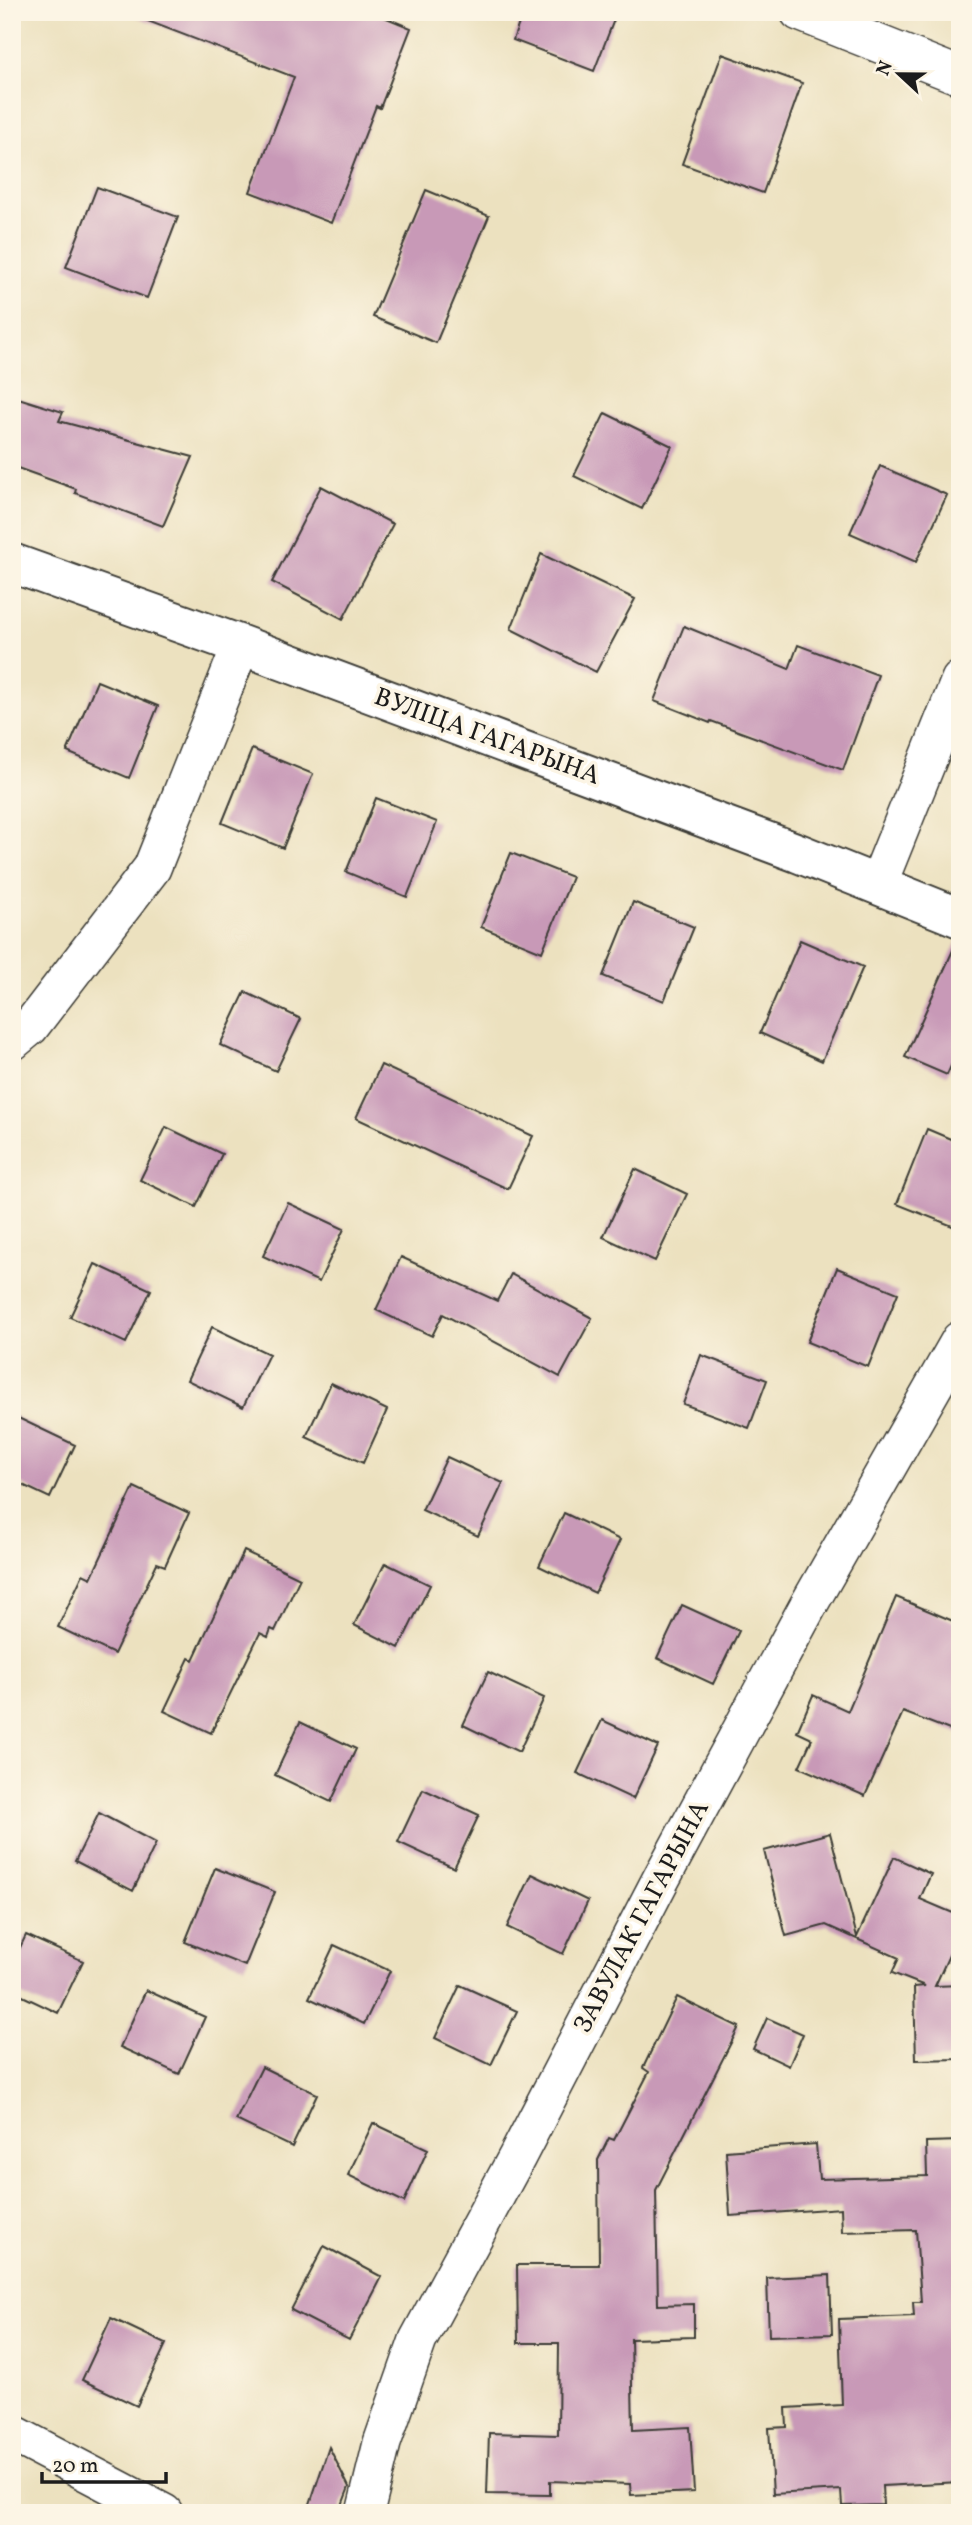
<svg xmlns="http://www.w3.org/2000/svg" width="972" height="2525" viewBox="0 0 972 2525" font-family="Vollkorn,serif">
<rect width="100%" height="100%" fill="#fcf5e5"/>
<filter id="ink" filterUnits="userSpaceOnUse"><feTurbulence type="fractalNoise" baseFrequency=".0143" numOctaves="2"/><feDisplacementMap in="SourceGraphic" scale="14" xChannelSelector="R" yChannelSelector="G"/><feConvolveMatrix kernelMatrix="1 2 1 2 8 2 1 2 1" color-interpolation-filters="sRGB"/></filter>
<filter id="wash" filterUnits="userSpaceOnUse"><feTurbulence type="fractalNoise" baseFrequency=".00686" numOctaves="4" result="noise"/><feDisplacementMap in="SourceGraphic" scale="28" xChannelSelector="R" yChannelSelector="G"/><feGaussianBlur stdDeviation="1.57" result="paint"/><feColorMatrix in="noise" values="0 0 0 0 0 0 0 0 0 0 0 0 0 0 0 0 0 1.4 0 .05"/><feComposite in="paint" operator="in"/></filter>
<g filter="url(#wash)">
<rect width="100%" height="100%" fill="#ece1bf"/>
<g id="blocks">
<path fill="#c899b7" d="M 133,12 L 372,12 L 411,28 L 380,108 L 376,106 L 331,223 L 250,192 L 294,77 L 132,15 Z
M 523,12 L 617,12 L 594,71 L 513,40 Z
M 722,54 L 802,83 L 763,193 L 682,164 Z
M 97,187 L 178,217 L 147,298 L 66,267 Z
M 426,190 L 489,216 L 436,343 L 373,317 Z
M 12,396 L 63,412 L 59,421 L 193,457 L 163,526 L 75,493 L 76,489 L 12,466 Z
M 605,413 L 672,446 L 642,509 L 574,476 Z
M 880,466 L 947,495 L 916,562 L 850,533 Z
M 321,486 L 393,524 L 343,619 L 272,582 Z
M 541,554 L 635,599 L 596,672 L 511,629 Z
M 684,626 L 789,669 L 798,645 L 878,675 L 843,770 L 711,721 L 710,723 L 654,701 Z
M 97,681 L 158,706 L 129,778 L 67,752 Z
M 252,749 L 313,774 L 283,848 L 222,823 Z
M 376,798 L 437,822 L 407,897 L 346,872 Z
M 511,853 L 572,877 L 542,952 L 481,927 Z
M 633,902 L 694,927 L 664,1001 L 603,976 Z
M 958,939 L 960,939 L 960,1046 L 947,1075 L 905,1057 Z
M 800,940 L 863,967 L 822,1061 L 760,1033 Z
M 245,992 L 301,1019 L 276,1071 L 220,1045 Z
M 381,1065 L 533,1136 L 508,1189 L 356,1118 Z
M 166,1127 L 222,1154 L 196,1207 L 140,1180 Z
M 927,1129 L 960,1143 L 960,1229 L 897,1204 Z
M 635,1169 L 687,1194 L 655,1261 L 603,1237 Z
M 288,1203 L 344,1229 L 319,1282 L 263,1256 Z
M 401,1257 L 497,1301 L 511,1274 L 592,1318 L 560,1377 L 443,1314 L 432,1336 L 376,1310 Z
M 95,1264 L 151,1290 L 126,1343 L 70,1317 Z
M 837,1268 L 898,1293 L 868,1367 L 807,1342 Z
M 212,1327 L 269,1354 L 243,1407 L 187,1380 Z
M 701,1355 L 767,1380 L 749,1428 L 683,1404 Z
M 331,1383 L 387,1410 L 363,1463 L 306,1437 Z
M 12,1415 L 75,1445 L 50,1498 L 12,1480 Z
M 447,1457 L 503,1483 L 478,1536 L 422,1510 Z
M 134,1487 L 189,1513 L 165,1566 L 157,1563 L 114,1654 L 58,1627 L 83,1574 L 91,1578 Z
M 564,1513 L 620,1540 L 595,1593 L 539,1566 Z
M 244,1551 L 300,1578 L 275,1631 L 271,1629 L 268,1637 L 260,1633 L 211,1733 L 164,1711 L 189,1658 L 193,1660 Z
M 385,1563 L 430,1585 L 399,1648 L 354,1625 Z
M 896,1597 L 960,1624 L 960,1734 L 903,1712 L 865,1796 L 799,1767 L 812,1739 L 797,1732 L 813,1695 L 848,1711 Z
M 682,1605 L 739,1631 L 713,1684 L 657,1658 Z
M 488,1672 L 544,1698 L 519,1752 L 463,1725 Z
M 602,1720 L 658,1746 L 633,1799 L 577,1773 Z
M 300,1722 L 356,1749 L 331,1802 L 275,1775 Z
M 423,1789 L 479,1815 L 454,1868 L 398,1842 Z
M 99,1813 L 156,1843 L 133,1891 L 75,1861 Z
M 830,1833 L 857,1937 L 894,1857 L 931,1874 L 920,1899 L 960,1916 L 960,1931 L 935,1986 L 960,1985 L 960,2059 L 916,2060 L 914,1987 L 925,1986 L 892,1973 L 899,1958 L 826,1925 L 786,1936 L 764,1851 Z
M 215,1868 L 275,1892 L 245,1966 L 185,1942 Z
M 532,1874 L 588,1901 L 563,1954 L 507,1927 Z
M 26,1935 L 83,1961 L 58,2013 L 12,1991 L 12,1964 Z
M 334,1945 L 390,1971 L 364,2024 L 309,1998 Z
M 460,1985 L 517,2011 L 491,2065 L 435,2038 Z
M 146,1990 L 205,2017 L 179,2074 L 120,2047 Z
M 677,1997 L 739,2027 L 656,2190 L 658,2305 L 694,2304 L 694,2337 L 631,2339 L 633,2430 L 690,2427 L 694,2492 L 631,2495 L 630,2484 L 550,2481 L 550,2495 L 487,2494 L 489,2433 L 558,2435 L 559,2343 L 518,2343 L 517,2265 L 599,2265 L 598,2160 L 609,2138 L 614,2140 L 649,2072 L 643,2068 Z
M 767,2018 L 803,2034 L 789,2066 L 753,2049 Z
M 262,2067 L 317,2094 L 292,2147 L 236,2120 Z
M 373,2123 L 428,2149 L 404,2202 L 348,2175 Z
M 960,2141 L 960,2482 L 882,2486 L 883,2505 L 842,2506 L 841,2490 L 773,2494 L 769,2428 L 787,2427 L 786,2408 L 842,2405 L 839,2319 L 914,2316 L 913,2302 L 921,2302 L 916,2230 L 842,2232 L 841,2208 L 730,2216 L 726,2151 L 816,2144 L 819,2179 L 927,2176 L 926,2142 Z
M 324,2246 L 382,2277 L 349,2340 L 291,2310 Z
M 830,2275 L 832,2334 L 769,2336 L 767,2278 Z
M 111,2318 L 166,2344 L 137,2406 L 82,2380 Z
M 329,2447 L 349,2487 L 339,2513 L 307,2513 Z"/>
</g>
</g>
<g filter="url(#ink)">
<use href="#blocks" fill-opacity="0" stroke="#3b3a34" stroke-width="2"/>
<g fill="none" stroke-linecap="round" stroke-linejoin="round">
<g stroke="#3b3a34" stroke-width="40">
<path id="minor" d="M 799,12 L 960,76
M 878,884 L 960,680
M 12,1042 L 30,1027 L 152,868 L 241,645
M 12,2433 L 164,2513
M 365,2513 L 382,2443 L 418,2340 L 517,2157 L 661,1879 L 808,1606 L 960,1340"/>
</g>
<g stroke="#3b3a34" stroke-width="42">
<path id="tertiary" d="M 12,563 L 241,645 L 798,853 L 960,918"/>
</g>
<use href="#minor" stroke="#fff" stroke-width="37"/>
<use href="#tertiary" stroke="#fff" stroke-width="38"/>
</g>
</g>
<g text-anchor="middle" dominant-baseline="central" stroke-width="7" stroke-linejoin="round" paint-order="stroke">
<g font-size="26" fill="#1c1c1c" stroke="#fcf5e5">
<text transform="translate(487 737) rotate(20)">ВУЛІЦА ГАГАРЫНА</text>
<text transform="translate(642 1917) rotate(-62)">ЗАВУЛАК ГАГАРЫНА</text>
</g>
</g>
<rect width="972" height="2525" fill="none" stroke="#fcf5e5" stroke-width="42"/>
<g transform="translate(899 74) rotate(292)" stroke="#fcf5e5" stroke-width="5" paint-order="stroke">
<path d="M0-5L12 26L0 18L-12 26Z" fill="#1c1c1c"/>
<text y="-10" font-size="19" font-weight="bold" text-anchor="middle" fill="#1c1c1c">N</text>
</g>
<path d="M42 2472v10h124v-10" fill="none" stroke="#1c1c1c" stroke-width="3.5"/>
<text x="52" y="2472" font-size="21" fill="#1c1c1c" stroke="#fcf5e5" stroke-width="5" paint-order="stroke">20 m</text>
</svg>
